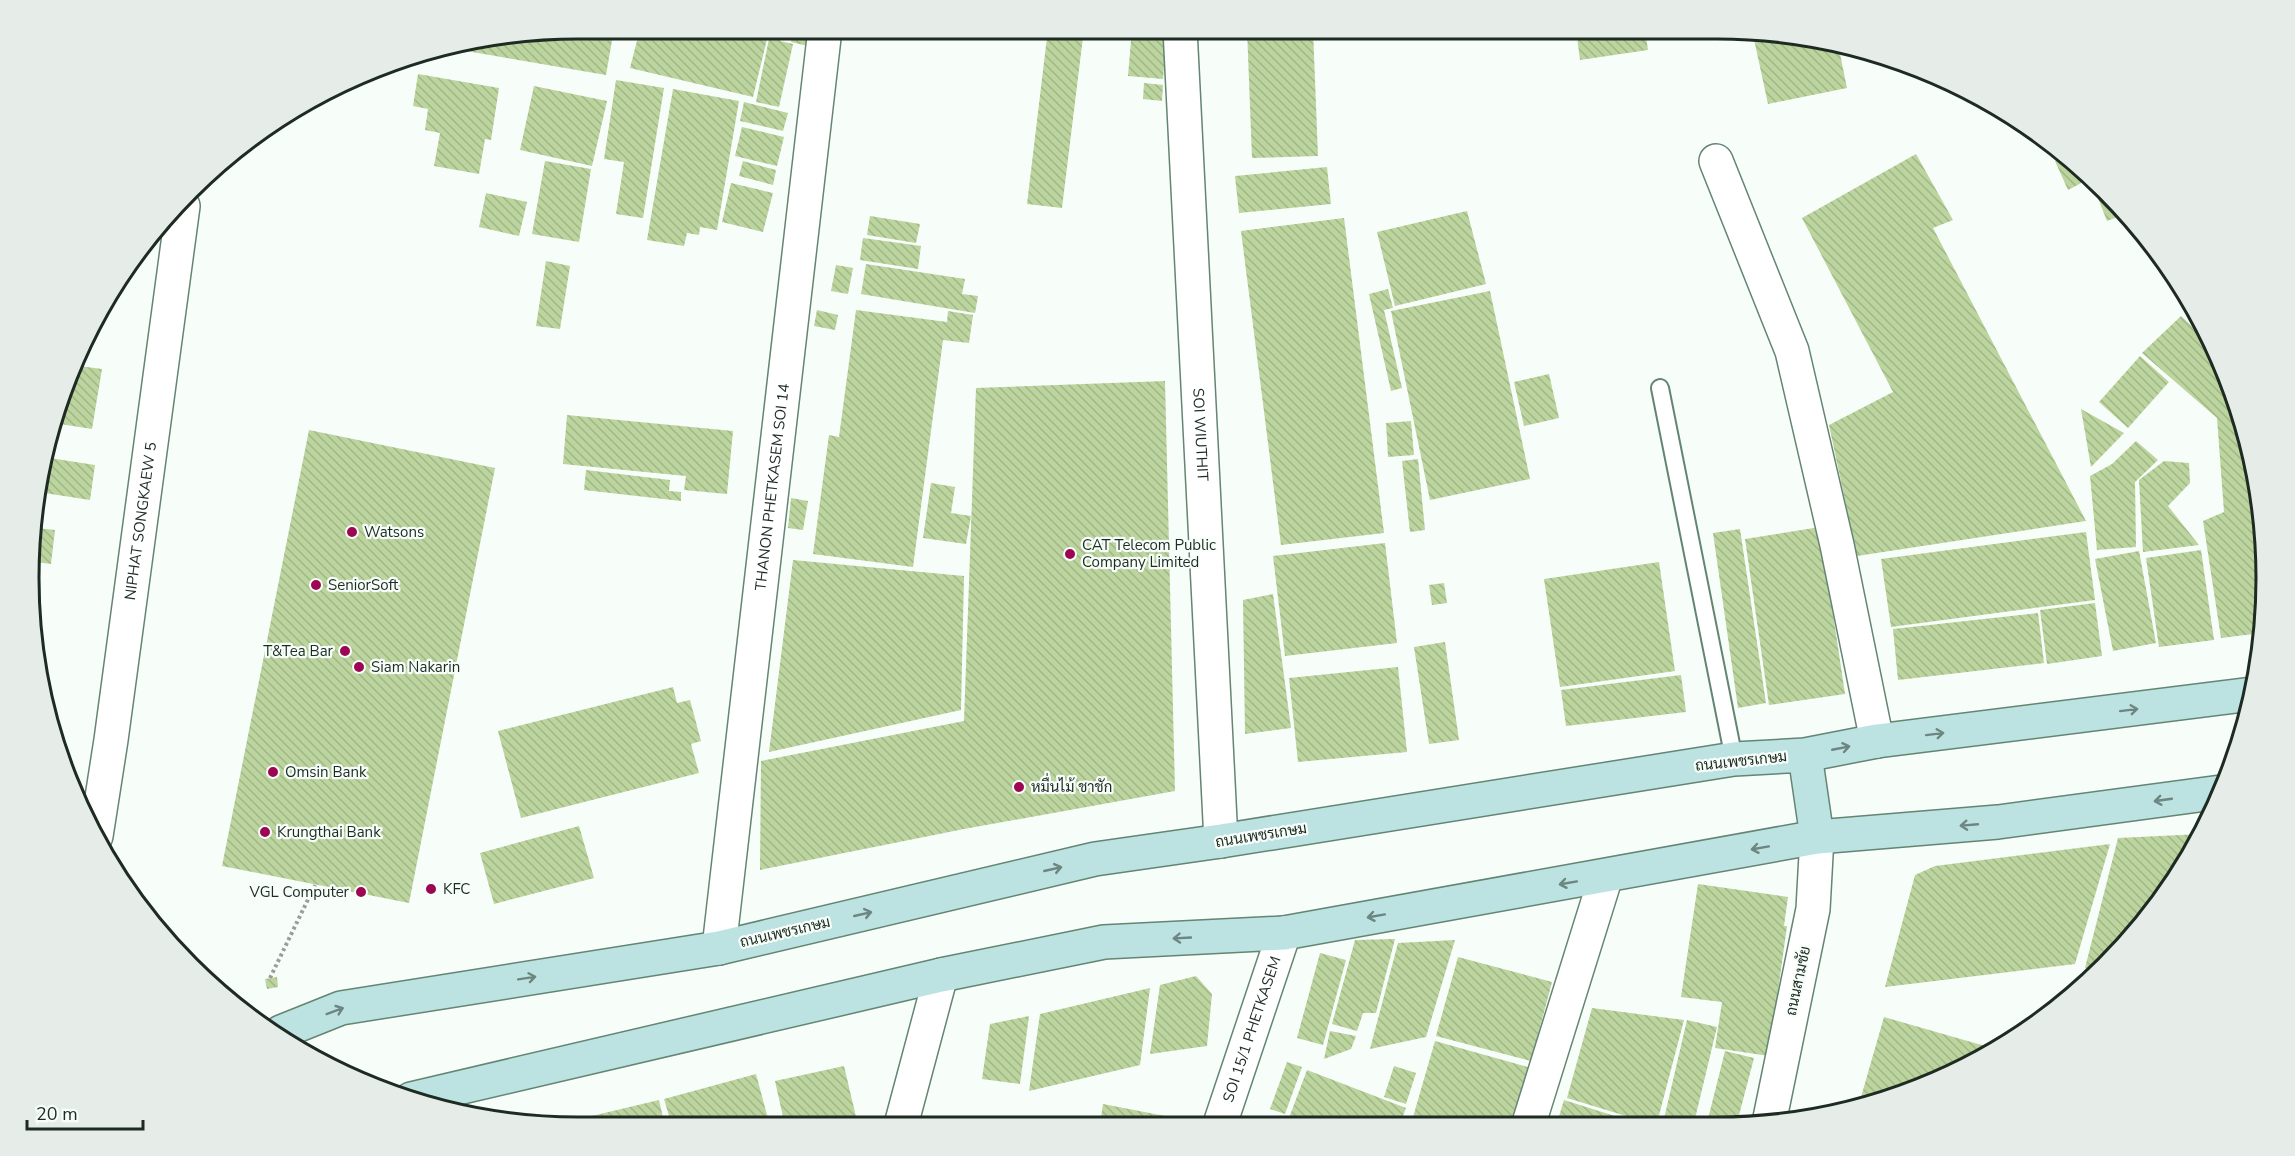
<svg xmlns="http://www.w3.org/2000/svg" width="2295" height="1156" viewBox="0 0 2295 1156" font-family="'Nunito Sans',Sarabun,sans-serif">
<defs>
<pattern id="building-back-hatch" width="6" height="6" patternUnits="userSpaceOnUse" patternTransform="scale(1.5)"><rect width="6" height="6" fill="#bcd49e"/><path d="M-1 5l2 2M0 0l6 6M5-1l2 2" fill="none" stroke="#a1b688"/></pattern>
</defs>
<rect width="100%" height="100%" fill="#f7fef9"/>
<path fill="url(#building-back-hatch)" d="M 578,28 L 614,29 L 606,75 L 455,49 Z
M 640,29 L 758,29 L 769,31 L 753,97 L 630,68 Z
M 771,29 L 783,29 L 780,41 L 793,44 L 779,107 L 756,102 Z
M 794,29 L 812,29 L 808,46 L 791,42 Z
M 909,29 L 923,29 L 921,38 L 907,35 Z
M 1048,29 L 1084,29 L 1062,208 L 1027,204 Z
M 1132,29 L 1167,29 L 1163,79 L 1128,76 Z
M 1247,29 L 1313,29 L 1318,156 L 1252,158 Z
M 1576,29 L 1645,30 L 1648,50 L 1580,60 Z
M 1752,30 L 1838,44 L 1847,88 L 1768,104 Z
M 418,74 L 499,88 L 491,140 L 485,139 L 479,174 L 434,166 L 440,133 L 425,130 L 428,109 L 413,106 Z
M 616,80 L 664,88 L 643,218 L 616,214 L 624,162 L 604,159 Z
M 1144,83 L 1163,85 L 1162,101 L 1143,99 Z
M 534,86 L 607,101 L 592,166 L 520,150 Z
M 673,89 L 739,101 L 717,230 L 700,227 L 699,235 L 687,233 L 684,246 L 647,240 Z
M 744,102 L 788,113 L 783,131 L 740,121 Z
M 742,127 L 784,137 L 777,166 L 735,156 Z
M 1916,154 L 1953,220 L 1933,228 L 2086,521 L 1857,556 L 1829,425 L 1893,392 L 1802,218 Z
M 2066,156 L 2079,168 L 2085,181 L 2068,190 L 2055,161 Z
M 545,161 L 591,169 L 579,242 L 532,234 Z
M 743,161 L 776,170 L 773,185 L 739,176 Z
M 1327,167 L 1331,204 L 1239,213 L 1235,176 Z
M 2090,178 L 2128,213 L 2107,221 Z
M 731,183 L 773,193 L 763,232 L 722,222 Z
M 486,193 L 527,202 L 519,236 L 479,227 Z
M 1467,211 L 1486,284 L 1395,306 L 1377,232 Z
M 870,216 L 920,224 L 916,243 L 867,235 Z
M 1344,218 L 1384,533 L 1281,545 L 1241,231 Z
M 863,238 L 921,246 L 918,269 L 860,260 Z
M 546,261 L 570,266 L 560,329 L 536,326 Z
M 866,264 L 965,279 L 962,294 L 978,296 L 975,313 L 861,294 Z
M 836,265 L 853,268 L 848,294 L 831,291 Z
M 1388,289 L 1393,308 L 1384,310 L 1402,388 L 1391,391 L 1369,294 Z
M 1490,291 L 1530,479 L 1430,500 L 1391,311 Z
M 2194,307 L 2237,401 L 2262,506 L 2265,614 L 2262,633 L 2221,638 L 2203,521 L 2224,512 L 2217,418 L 2142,353 L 2181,316 L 2200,334 L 2205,330 L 2187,311 Z
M 817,310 L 838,315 L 835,330 L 814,326 Z
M 856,310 L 947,322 L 948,311 L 973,315 L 969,343 L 943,340 L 913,567 L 813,554 L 829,435 L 839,437 Z
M 2140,356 L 2169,382 L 2128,428 L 2099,402 Z
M 72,365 L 102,369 L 92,429 L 54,423 Z
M 1549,374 L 1559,418 L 1524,426 L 1514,382 Z
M 1165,381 L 1175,791 L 964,829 L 760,870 L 761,761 L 964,721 L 976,388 Z
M 2081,409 L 2124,433 L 2091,467 Z
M 567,415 L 733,431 L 727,494 L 684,490 L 686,476 L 563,464 Z
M 1411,421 L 1414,455 L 1388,457 L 1386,423 Z
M 309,430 L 495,468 L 409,903 L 222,866 Z
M 2136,441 L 2158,460 L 2135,482 L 2136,547 L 2097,550 L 2090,476 L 2112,464 Z
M 43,457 L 95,465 L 90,500 L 38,492 L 39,470 Z
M 1418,459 L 1425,530 L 1410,532 L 1402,461 Z
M 2164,461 L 2189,463 L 2190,483 L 2168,506 L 2199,545 L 2143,552 L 2139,480 Z
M 586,470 L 670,480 L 669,491 L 681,492 L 681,501 L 584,490 Z
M 931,483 L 955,487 L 951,513 L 971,516 L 966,544 L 923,538 Z
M 791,498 L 808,501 L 803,530 L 788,528 Z
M 1820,527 L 1845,694 L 1769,705 L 1745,539 Z
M 37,528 L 55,530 L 51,564 L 36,562 Z
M 1740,529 L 1766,703 L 1738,708 L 1713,533 Z
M 2086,532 L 2095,600 L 1891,627 L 1881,559 Z
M 1385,543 L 1397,643 L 1285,656 L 1273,556 Z
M 2201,550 L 2214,640 L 2159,647 L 2146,558 Z
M 2139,551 L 2156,643 L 2113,651 L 2095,559 Z
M 793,560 L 964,576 L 961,710 L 769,752 Z
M 1659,562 L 1675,671 L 1560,687 L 1544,579 Z
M 1444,583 L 1447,603 L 1432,605 L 1429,585 Z
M 1273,594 L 1291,728 L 1245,734 L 1243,600 Z
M 2095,603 L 2102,656 L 2047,664 L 2040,610 Z
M 2038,613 L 2044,663 L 1898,680 L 1893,629 Z
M 1445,642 L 1459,740 L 1429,744 L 1414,647 Z
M 1398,667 L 1407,752 L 1298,762 L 1289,678 Z
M 1681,675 L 1686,712 L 1566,726 L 1561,690 Z
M 673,687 L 677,703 L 690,700 L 701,741 L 691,744 L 699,773 L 521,818 L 498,731 Z
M 579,826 L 594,878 L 494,904 L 480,853 Z
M 2201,834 L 2130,940 L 2097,971 L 2085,968 L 2118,838 Z
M 2110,844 L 2075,964 L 1885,987 L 1915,875 L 1935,866 Z
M 1698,884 L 1788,897 L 1784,926 L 1787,926 L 1769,1056 L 1715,1048 L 1722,1002 L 1681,997 Z
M 1395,939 L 1376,1013 L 1363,1013 L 1357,1031 L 1332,1024 L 1355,940 Z
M 1455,940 L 1426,1037 L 1370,1049 L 1398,943 Z
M 1320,953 L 1346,960 L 1323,1045 L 1297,1038 Z
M 1458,957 L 1552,982 L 1531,1061 L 1436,1036 Z
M 1196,976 L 1212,994 L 1207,1046 L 1150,1054 L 1160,985 Z
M 277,977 L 278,987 L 267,989 L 265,979 Z
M 1150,988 L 1140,1065 L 1029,1091 L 1040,1014 Z
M 1592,1008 L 1684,1020 L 1657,1123 L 1649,1123 L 1567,1098 Z
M 1029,1016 L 1020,1084 L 982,1079 L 990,1024 Z
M 1884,1017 L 1992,1048 L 1927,1086 L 1859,1104 Z
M 1687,1020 L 1717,1027 L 1694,1123 L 1663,1123 Z
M 1330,1031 L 1356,1036 L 1351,1049 L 1324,1059 Z
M 1435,1041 L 1531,1068 L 1515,1124 L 1411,1124 Z
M 1725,1051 L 1754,1058 L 1737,1123 L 1707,1123 Z
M 1287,1062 L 1302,1067 L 1285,1114 L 1270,1109 Z
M 844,1066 L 858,1125 L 785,1126 L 775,1081 Z
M 1394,1066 L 1416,1073 L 1406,1104 L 1384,1097 Z
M 1307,1070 L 1406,1108 L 1400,1124 L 1304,1124 L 1289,1118 Z
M 756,1074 L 770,1126 L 672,1126 L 664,1099 Z
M 659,1100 L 665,1126 L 554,1126 L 554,1125 Z
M 1564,1100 L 1637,1123 L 1557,1123 Z
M 1103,1104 L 1191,1121 L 1190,1124 L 1100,1125 Z"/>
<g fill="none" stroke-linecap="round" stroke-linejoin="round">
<g stroke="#648572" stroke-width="20">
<path id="service" d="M 1660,388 L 1734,759"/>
</g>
<g stroke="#648572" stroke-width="36">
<g id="minor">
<path id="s1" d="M 1180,29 L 1221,841"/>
<path d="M 1716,161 L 1792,351 L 1837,545 L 1877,741"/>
<path id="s2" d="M 719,948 L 825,29"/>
<path d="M 1529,1123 L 1606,876"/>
<path id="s3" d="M 1220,1124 L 1284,933"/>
<path d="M 901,1125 L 941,975"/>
</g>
</g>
<g stroke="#648572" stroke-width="36">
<g id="tertiary">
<path id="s4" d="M 96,836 L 111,740 L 183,206"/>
<path d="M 1769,1123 L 1813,909 L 1817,837"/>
</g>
</g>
<g stroke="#648572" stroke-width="36">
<path id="secondary" d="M 1805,755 L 1817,837
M 281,1032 L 341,1008 L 719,948 L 1095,859 L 1221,841 L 1734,759 L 1805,755 L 1877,741 L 2252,694
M 411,1099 L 941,975 L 1104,942 L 1284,933 L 1817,837 L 1998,822 L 2221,792"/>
</g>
<path stroke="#969f99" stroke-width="4" stroke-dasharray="3 3" stroke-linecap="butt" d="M 270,978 L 315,885"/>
<use href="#service" stroke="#fff" stroke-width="16"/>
<use href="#minor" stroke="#fff" stroke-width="33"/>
<use href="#tertiary" stroke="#fff" stroke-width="33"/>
<use href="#secondary" stroke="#bce2e1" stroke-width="33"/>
</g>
<defs><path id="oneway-shaft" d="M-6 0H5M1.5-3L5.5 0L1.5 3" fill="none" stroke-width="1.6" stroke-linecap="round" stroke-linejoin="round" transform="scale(1.5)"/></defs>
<g stroke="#6d8682">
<use href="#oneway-shaft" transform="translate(2129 710) rotate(-7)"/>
<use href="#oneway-shaft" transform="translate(1935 734) rotate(-7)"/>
<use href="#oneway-shaft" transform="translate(1841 748) rotate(-11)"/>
<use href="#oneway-shaft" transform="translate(2163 800) rotate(172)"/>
<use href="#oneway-shaft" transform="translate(1969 825) rotate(175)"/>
<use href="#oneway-shaft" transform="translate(1760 848) rotate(170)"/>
<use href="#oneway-shaft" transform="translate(1053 869) rotate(-13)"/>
<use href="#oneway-shaft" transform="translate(1568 883) rotate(170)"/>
<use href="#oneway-shaft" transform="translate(863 914) rotate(-13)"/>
<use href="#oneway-shaft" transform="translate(1376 916) rotate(170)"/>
<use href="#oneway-shaft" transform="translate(1182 938) rotate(177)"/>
<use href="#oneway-shaft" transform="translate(527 978) rotate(-9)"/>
<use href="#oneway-shaft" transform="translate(335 1011) rotate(-20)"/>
</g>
<g fill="#9c0652" stroke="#f7fef9" stroke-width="2">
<circle cx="352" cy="532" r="6"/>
<circle cx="1070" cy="554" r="6"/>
<circle cx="316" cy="585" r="6"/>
<circle cx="345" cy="651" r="6"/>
<circle cx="359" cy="667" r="6"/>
<circle cx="273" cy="772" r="6"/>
<circle cx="1019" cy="787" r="6"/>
<circle cx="265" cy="832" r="6"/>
<circle cx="431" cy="889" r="6"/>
<circle cx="361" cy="892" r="6"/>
</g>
<g text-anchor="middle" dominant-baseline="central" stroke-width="4.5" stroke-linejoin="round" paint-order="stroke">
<g font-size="15" fill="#1e2b23" stroke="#f7fef9">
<text stroke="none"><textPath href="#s1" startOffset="406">SOI WIUTHIT</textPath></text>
<text stroke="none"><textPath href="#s2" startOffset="464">THANON PHETKASEM SOI 14</textPath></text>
<text stroke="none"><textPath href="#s4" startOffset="318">NIPHAT SONGKAEW 5</textPath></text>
<text transform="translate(1741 761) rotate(-6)">ถนนเพชรเกษม</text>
<text transform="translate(1261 835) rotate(-9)">ถนนเพชรเกษม</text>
<text transform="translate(785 932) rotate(-13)">ถนนเพชรเกษม</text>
<text transform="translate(1798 981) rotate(-78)">ถนนสามชัย</text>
<text stroke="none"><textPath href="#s3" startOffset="100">SOI 15/1 PHETKASEM</textPath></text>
</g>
<g font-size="15" fill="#1e2b23" stroke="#f7fef9" text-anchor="start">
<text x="364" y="532">Watsons</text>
<text x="1082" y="545">CAT Telecom Public<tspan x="1082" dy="17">Company Limited</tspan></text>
<text x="328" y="585">SeniorSoft</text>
<text x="333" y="651" text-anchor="end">T&amp;Tea Bar</text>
<text x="371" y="667">Siam Nakarin</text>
<text x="285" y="772">Omsin Bank</text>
<text x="1031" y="787">หมื่นไม้ ชาชัก</text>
<text x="277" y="832">Krungthai Bank</text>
<text x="443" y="889">KFC</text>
<text x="349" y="892" text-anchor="end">VGL Computer</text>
</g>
</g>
<path d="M0 0H2295V1156H0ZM578 39H1717A539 539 0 0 1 2256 578V578A539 539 0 0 1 1717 1117H578A539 539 0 0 1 39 578V578A539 539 0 0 1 578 39Z" fill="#e6ede8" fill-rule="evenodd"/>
<path fill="none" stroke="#1e2b23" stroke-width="3" d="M578 39H1717A539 539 0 0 1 2256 578V578A539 539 0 0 1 1717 1117H578A539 539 0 0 1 39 578V578A539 539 0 0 1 578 39Z"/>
<path d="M27 1120v9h116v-9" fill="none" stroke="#1e2b23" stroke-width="3"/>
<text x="36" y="1120" font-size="18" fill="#1e2b23" stroke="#f7fef9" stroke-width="4.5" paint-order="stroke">20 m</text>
</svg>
